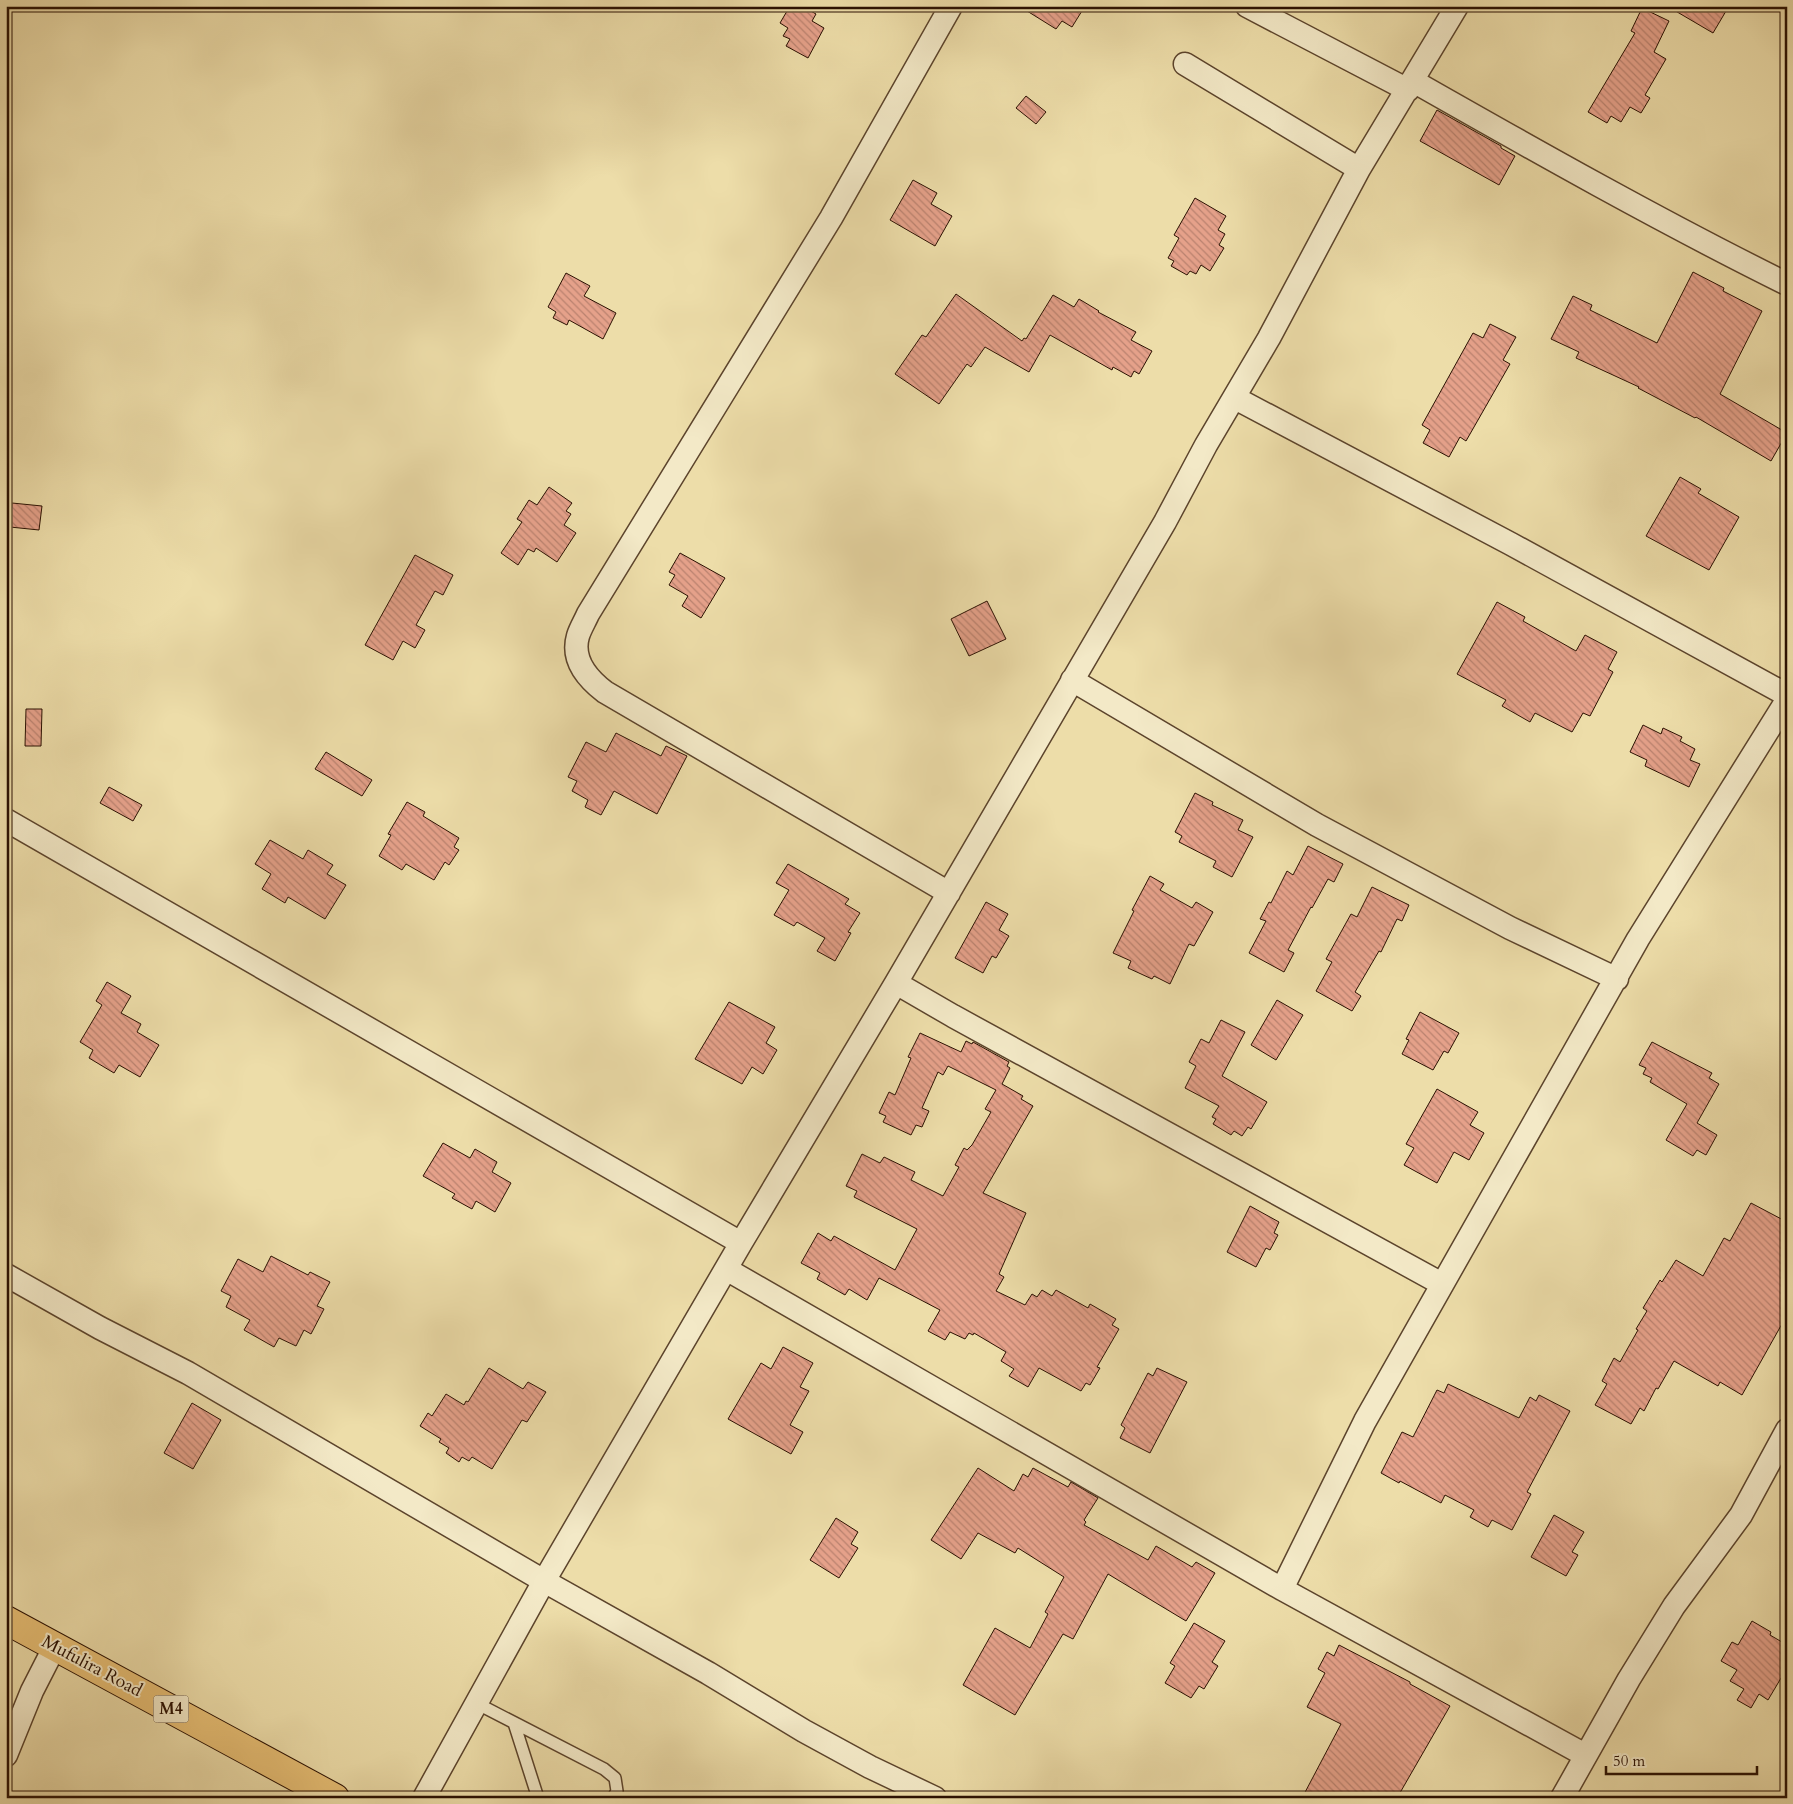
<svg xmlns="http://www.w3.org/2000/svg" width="1793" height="1804" viewBox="0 0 1793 1804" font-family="Cardo,serif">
<defs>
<pattern id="building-back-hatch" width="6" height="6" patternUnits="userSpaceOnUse" patternTransform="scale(1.25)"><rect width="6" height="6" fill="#e5a18a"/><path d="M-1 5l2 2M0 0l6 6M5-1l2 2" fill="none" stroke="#ba826f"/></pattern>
</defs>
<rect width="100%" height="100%" fill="#eddda9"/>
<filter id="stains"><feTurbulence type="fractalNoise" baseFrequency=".004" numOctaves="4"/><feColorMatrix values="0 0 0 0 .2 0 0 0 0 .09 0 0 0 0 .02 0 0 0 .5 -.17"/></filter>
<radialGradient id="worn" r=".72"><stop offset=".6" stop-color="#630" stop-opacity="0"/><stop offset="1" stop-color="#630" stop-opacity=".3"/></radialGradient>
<path fill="url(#building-back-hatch)" stroke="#2b1102" d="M 790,6 L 802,6 L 816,14 L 812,21 L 824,28 L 808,58 L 786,46 L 790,39 L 783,36 L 788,28 L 780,23 Z
M 1019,6 L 1085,6 L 1072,27 L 1062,21 L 1056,29 Z
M 1667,6 L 1729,6 L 1713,33 Z
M 1642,8 L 1669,21 L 1654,52 L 1666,59 L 1645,95 L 1650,98 L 1641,113 L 1630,107 L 1621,122 L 1611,116 L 1607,123 L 1588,112 L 1635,33 L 1631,31 Z
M 1026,96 L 1046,112 L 1036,124 L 1016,108 Z
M 1437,110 L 1501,146 L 1501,148 L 1515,156 L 1499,185 L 1420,141 Z
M 913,180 L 937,193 L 931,204 L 952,216 L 935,246 L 890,220 Z
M 1195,198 L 1226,216 L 1218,230 L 1225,234 L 1219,245 L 1224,248 L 1210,271 L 1201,265 L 1196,274 L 1190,271 L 1187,275 L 1171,266 L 1174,261 L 1168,258 L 1179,238 L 1174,235 Z
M 1693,272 L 1724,288 L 1723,291 L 1762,311 L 1720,394 L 1787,433 L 1771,461 L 1696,417 L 1695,418 L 1638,388 L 1639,387 L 1576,358 L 1579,352 L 1551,339 L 1573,296 L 1592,305 L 1590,310 L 1657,343 Z
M 566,273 L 590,286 L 584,296 L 616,313 L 603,339 L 569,320 L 567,325 L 553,318 L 556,312 L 548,307 Z
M 956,294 L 1022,341 L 1024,338 L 1026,339 L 1053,295 L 1074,307 L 1079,299 L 1099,311 L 1098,312 L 1136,332 L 1131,340 L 1152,351 L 1139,374 L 1134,371 L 1131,377 L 1113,367 L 1112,370 L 1050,335 L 1029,372 L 985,347 L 971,367 L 967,364 L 939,404 L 895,374 L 922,335 L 926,337 Z
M 1490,324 L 1516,337 L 1503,360 L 1510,364 L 1466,441 L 1460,437 L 1449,457 L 1423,443 L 1430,430 L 1422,425 L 1473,333 L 1483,338 Z
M 1680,477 L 1701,489 L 1698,493 L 1739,517 L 1709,570 L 1646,536 Z
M 549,487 L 572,503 L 566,511 L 571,514 L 564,525 L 576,533 L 557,562 L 536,548 L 534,552 L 528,549 L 518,565 L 501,553 L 522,522 L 517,519 L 529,500 L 537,505 Z
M 12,503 L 42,506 L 39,530 L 10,527 Z
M 680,553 L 725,578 L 701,618 L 682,606 L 688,596 L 669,585 L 675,575 L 669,572 Z
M 415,555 L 453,575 L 443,595 L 435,591 L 416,625 L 425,630 L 415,648 L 403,641 L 393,660 L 365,645 Z
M 987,601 L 1006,639 L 969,656 L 951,619 Z
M 1497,602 L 1525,617 L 1523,621 L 1576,651 L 1585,635 L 1617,652 L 1608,669 L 1613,672 L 1590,716 L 1583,713 L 1572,732 L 1535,713 L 1530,722 L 1502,706 L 1506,700 L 1457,674 Z
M 26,709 L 42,709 L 41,746 L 25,746 Z
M 1643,725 L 1661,734 L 1663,728 L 1682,737 L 1680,741 L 1695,749 L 1690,760 L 1700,764 L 1689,787 L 1645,766 L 1647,760 L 1630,752 Z
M 616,733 L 661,756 L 666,746 L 687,756 L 657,814 L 614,791 L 601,815 L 585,807 L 588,800 L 572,791 L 577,781 L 568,777 L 586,742 L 606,752 Z
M 326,752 L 372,780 L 362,796 L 315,769 Z
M 109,787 L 142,805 L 133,821 L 100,803 Z
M 1195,793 L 1213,802 L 1212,805 L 1243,820 L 1238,830 L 1253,837 L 1232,877 L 1213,867 L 1216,861 L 1179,842 L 1182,836 L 1175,832 Z
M 407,802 L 425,812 L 423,816 L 459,838 L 454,847 L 459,850 L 449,865 L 445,862 L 434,880 L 406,864 L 402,870 L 379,856 L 391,835 L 388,834 Z
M 270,840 L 303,859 L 308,850 L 333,865 L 327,874 L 346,885 L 325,919 L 288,897 L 285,903 L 262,889 L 271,874 L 255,864 Z
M 1308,846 L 1343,864 L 1334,882 L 1328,879 L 1312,908 L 1311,907 L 1288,950 L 1294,953 L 1284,972 L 1249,953 L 1266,921 L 1260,919 L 1269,902 L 1271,903 L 1287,871 L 1293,875 Z
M 788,864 L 849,899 L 845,904 L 860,913 L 848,932 L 851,933 L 835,961 L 817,951 L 825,938 L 797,922 L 794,926 L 774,915 L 789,890 L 776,883 Z
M 1150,876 L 1164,884 L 1160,890 L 1192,908 L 1196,902 L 1213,912 L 1194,946 L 1189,944 L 1170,984 L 1154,976 L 1152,979 L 1128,968 L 1131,961 L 1113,953 L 1134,911 L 1132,910 Z
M 1372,887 L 1409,905 L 1402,921 L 1397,919 L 1381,952 L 1379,951 L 1355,992 L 1361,996 L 1352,1011 L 1316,991 L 1332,962 L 1326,959 L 1351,914 L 1357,917 Z
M 986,902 L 1008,914 L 999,930 L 1009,936 L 996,958 L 992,956 L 983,973 L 955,958 Z
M 107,982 L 131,996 L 121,1013 L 141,1024 L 137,1032 L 159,1045 L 140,1077 L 119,1065 L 114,1073 L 89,1058 L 93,1050 L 80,1042 L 102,1005 L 96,1001 Z
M 1277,1000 L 1303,1015 L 1276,1060 L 1251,1045 Z
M 729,1002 L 775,1027 L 766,1043 L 777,1050 L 763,1074 L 752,1067 L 742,1084 L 695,1059 Z
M 1420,1012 L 1459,1033 L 1448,1053 L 1444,1051 L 1433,1070 L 1402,1054 L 1409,1040 L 1406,1039 Z
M 1221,1020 L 1245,1032 L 1222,1076 L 1267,1102 L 1251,1129 L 1248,1127 L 1242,1136 L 1234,1131 L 1231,1135 L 1213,1124 L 1216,1119 L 1212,1117 L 1219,1106 L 1185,1088 L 1196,1066 L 1189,1062 L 1201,1039 L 1209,1043 Z
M 920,1033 L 961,1052 L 966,1041 L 972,1044 L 973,1042 L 1009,1062 L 1007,1066 L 1010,1068 L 1002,1084 L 1023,1096 L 1021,1099 L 1033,1106 L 983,1193 L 1026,1213 L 999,1274 L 1004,1277 L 996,1291 L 1025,1305 L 1032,1294 L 1037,1297 L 1042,1290 L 1052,1296 L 1056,1290 L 1088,1308 L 1090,1304 L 1116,1319 L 1112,1325 L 1119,1329 L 1097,1367 L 1100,1368 L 1090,1385 L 1086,1383 L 1081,1391 L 1039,1368 L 1028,1387 L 1009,1376 L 1014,1369 L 1001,1361 L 1006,1352 L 974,1333 L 973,1335 L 969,1333 L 965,1339 L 950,1332 L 945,1340 L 928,1331 L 940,1310 L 879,1278 L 867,1300 L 849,1289 L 845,1295 L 817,1279 L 820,1273 L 801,1263 L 818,1233 L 831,1241 L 834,1236 L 895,1270 L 917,1229 L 854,1197 L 857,1191 L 846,1186 L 862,1154 L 880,1163 L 884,1157 L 915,1172 L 911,1180 L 943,1196 L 959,1167 L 955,1165 L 964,1148 L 967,1150 L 972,1145 L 991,1112 L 985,1109 L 996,1090 L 948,1066 L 943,1075 L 938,1072 L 922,1108 L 929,1111 L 922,1127 L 916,1125 L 911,1135 L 883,1122 L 886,1116 L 879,1113 L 889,1092 L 895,1095 L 911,1058 L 908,1057 Z
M 1652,1042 L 1712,1073 L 1709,1078 L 1719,1084 L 1697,1123 L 1717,1135 L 1706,1155 L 1697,1150 L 1693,1156 L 1666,1140 L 1687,1104 L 1650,1082 L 1652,1078 L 1643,1074 L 1646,1068 L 1639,1065 Z
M 1437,1089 L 1478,1112 L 1470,1125 L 1484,1133 L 1469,1160 L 1454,1152 L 1437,1183 L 1404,1165 L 1414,1148 L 1406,1144 Z
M 443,1143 L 470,1158 L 475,1149 L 497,1162 L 492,1172 L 511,1183 L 495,1212 L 476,1201 L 472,1209 L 452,1198 L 455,1194 L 423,1176 Z
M 1751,1203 L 1787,1222 L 1787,1315 L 1742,1395 L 1720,1382 L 1718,1386 L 1674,1361 L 1658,1389 L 1656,1388 L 1644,1411 L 1640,1408 L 1631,1424 L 1595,1405 L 1607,1384 L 1602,1381 L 1614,1358 L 1620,1362 L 1638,1330 L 1636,1329 L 1647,1311 L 1643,1308 L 1660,1280 L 1662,1282 L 1676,1260 L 1703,1276 L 1724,1238 L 1730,1241 Z
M 1250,1206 L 1279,1222 L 1274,1233 L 1278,1235 L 1270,1250 L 1266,1248 L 1256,1267 L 1227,1252 Z
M 271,1256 L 308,1275 L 310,1272 L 330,1282 L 317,1306 L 324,1309 L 311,1334 L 304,1330 L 296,1346 L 279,1338 L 274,1347 L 244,1330 L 250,1320 L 226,1307 L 231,1296 L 221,1291 L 238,1259 L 263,1272 Z
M 783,1347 L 813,1363 L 800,1387 L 809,1391 L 790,1425 L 803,1432 L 791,1454 L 728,1419 L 761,1363 L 771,1369 Z
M 489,1368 L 523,1389 L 528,1382 L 546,1392 L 527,1422 L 522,1420 L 492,1469 L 472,1457 L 469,1461 L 462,1457 L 459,1462 L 446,1453 L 449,1448 L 439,1442 L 441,1439 L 420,1426 L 428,1413 L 432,1416 L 446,1394 L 464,1405 L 466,1401 L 468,1402 Z
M 1157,1368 L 1187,1382 L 1150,1453 L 1120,1438 L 1125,1428 L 1121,1425 L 1148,1373 L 1153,1376 Z
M 1448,1384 L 1519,1418 L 1530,1397 L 1536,1401 L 1539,1395 L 1570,1411 L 1527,1492 L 1531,1494 L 1512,1530 L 1492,1520 L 1488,1527 L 1470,1517 L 1474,1510 L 1445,1495 L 1441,1503 L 1400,1481 L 1399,1483 L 1381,1473 L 1402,1432 L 1413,1437 L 1437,1390 L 1444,1393 Z
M 192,1403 L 221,1420 L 193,1469 L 164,1453 Z
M 978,1468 L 1014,1491 L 1023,1474 L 1028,1477 L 1033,1468 L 1068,1487 L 1071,1482 L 1098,1498 L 1084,1520 L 1086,1522 L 1084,1525 L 1148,1560 L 1156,1546 L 1192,1567 L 1196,1562 L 1215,1573 L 1186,1621 L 1108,1574 L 1073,1639 L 1063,1634 L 1015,1715 L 963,1685 L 995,1628 L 1030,1648 L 1048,1614 L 1045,1612 L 1064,1577 L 1018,1548 L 1015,1553 L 978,1533 L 961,1559 L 931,1540 Z
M 1554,1515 L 1584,1532 L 1572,1552 L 1578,1555 L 1566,1576 L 1531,1557 Z
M 836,1518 L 858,1532 L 851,1544 L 858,1548 L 839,1578 L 810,1560 Z
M 1752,1621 L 1771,1632 L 1770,1635 L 1787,1645 L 1787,1668 L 1768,1700 L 1759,1694 L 1751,1708 L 1737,1700 L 1744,1689 L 1730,1681 L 1737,1670 L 1721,1661 L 1732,1642 L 1738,1645 Z
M 1194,1623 L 1225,1641 L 1212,1662 L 1218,1666 L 1204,1689 L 1199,1686 L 1191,1698 L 1165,1683 L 1175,1666 L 1170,1663 Z
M 1339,1645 L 1410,1682 L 1410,1684 L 1450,1706 L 1397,1798 L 1302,1798 L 1341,1724 L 1307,1707 L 1325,1673 L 1318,1669 L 1327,1652 L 1334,1656 Z"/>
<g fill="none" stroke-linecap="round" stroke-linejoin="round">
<g stroke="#5c442c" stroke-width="14">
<path id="service" d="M 476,1703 L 604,1769 L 615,1778 L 617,1791 L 613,1798
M 514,1723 L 538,1798"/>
</g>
<g stroke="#5c442c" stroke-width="25">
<path id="minor" d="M 1247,6 L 1408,90
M 1185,64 L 1359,169
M 1413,81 C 1536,151 1660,221 1787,284
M 1235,398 L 1511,544 L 1787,695
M 1072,680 L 1317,825 L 1510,928 L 1617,979
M 6,820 L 741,1243
M 949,893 L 605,692 C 588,679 571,660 578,636 C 580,629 585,621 588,614 L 831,218 L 951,6
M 896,983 L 953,1016 L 1442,1284
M 726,1269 L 1282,1589 L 1585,1755
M 6,1275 L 100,1328 L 188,1373 L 544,1581 L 708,1673 L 804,1731 L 870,1767 L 935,1798
M 1282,1589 L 1365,1421 L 1638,939 L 1787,700
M 6,1755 L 32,1691 L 55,1646
M 424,1798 L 544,1581 L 741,1243 L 896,983 L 1165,522 L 1206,445 L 1269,338 L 1359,169 L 1457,6
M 1562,1798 L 1629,1679 L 1674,1606 L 1741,1515 L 1787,1430"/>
</g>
<g stroke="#2b1102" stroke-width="30">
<path id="primary" d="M 6,1620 L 335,1798"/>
</g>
<use href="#service" stroke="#f3e9c7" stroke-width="11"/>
<use href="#minor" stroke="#f3e9c7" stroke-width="22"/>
<use href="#primary" stroke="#e6be74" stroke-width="28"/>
</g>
<g text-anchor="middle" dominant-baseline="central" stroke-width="4" stroke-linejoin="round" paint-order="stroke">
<rect fill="#f3e9c7" stroke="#67523d" stroke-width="1" x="153.5" y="1695.5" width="35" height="27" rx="4"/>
<g font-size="16" font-weight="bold" fill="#2b1102">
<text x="171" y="1709">M4</text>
</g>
<g font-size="18" fill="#2b1102" stroke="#f3e9c7">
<text transform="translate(92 1666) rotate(28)">Mufulira Road</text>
</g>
</g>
<rect width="1793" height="1804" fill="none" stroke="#eddda9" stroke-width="25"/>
<rect x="8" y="8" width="1778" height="1789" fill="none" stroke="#2b1102" stroke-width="2.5"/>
<rect x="12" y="12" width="1768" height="1779" fill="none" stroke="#2b1102"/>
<path d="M1606 1766v8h151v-8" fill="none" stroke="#2b1102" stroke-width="2.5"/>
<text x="1613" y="1766" font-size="15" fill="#2b1102" stroke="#f3e9c7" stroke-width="4" paint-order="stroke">50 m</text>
<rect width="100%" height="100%" filter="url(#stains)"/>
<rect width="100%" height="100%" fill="url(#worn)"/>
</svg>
